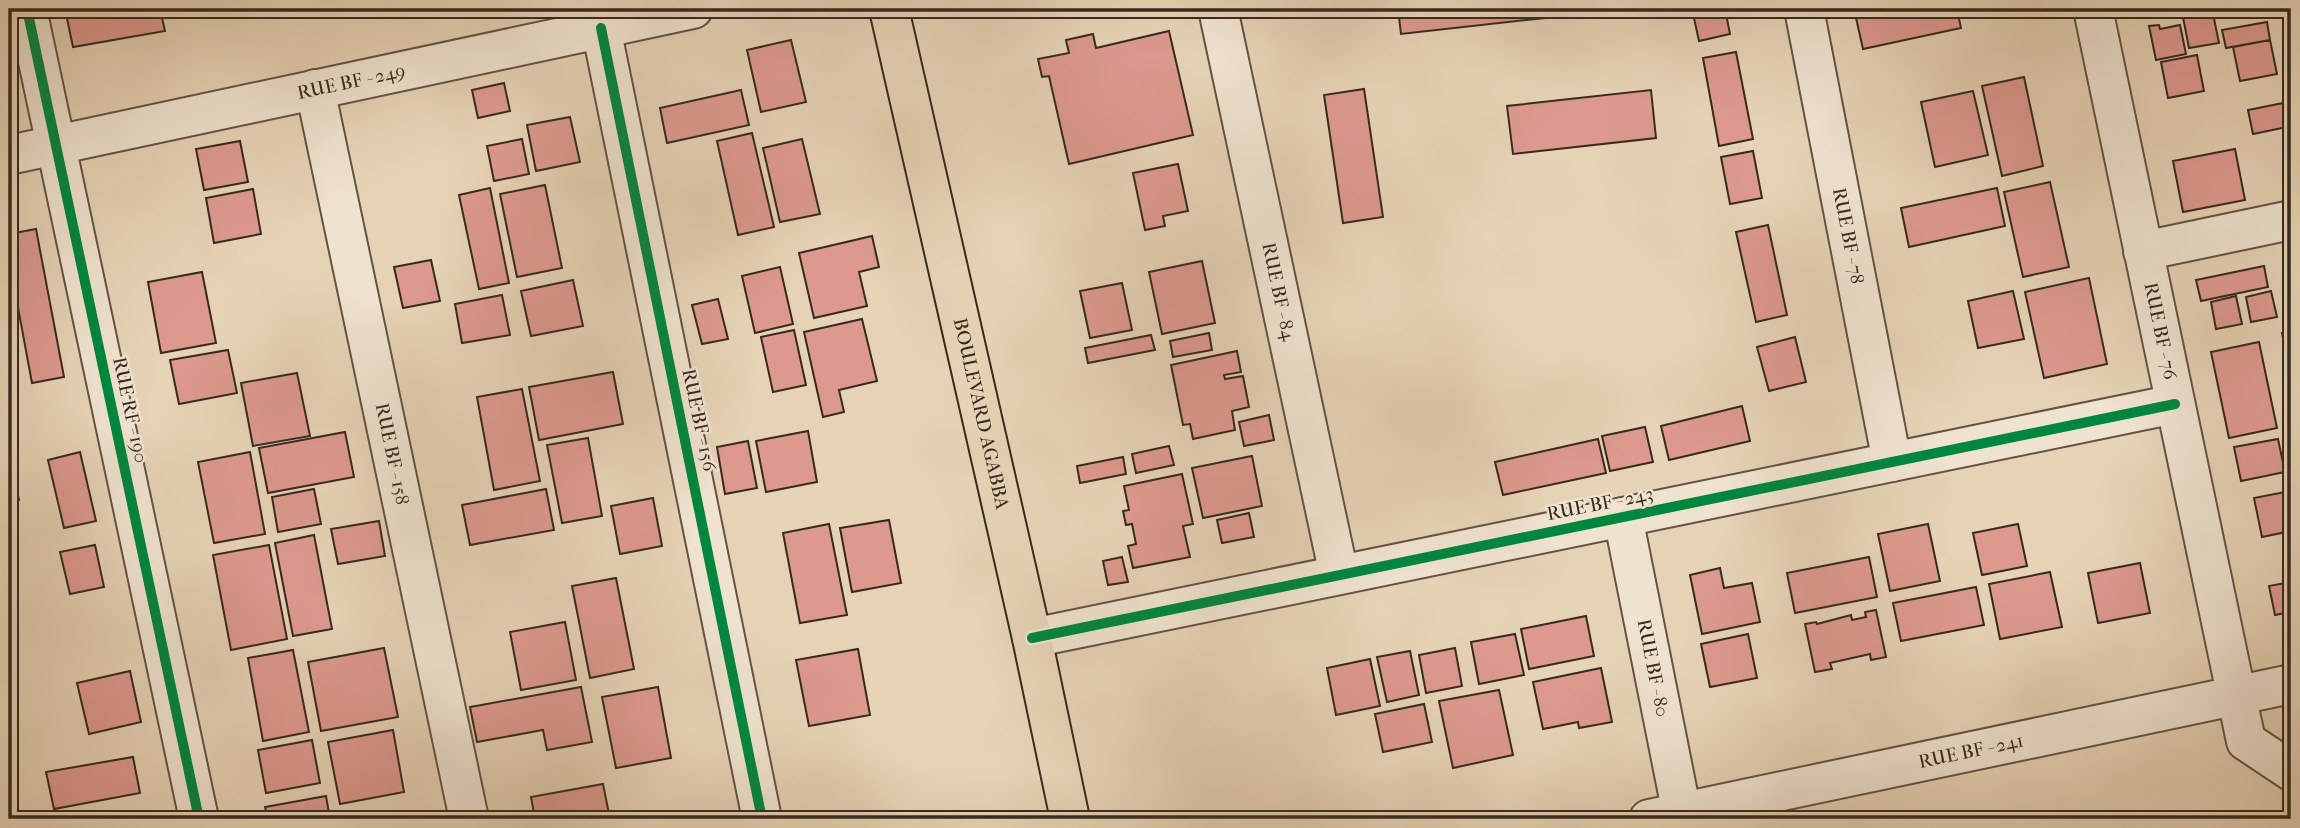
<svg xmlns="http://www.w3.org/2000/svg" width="2300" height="828" viewBox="0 0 2300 828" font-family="'IM FELL French Canon',serif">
<rect width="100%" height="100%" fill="#e6d2b5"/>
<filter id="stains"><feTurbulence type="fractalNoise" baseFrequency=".00286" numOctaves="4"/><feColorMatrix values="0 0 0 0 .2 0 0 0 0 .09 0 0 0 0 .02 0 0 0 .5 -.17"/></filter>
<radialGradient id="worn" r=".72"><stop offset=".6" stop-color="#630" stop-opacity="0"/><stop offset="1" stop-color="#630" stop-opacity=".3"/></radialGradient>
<path fill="#dd998e" stroke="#372a20" stroke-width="2" d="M 65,9 L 160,9 L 165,31 L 73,47 Z
M 1398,9 L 1544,9 L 1545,18 L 1401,34 Z
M 1692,9 L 1725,9 L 1730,34 L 1699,41 Z
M 1854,9 L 1957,9 L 1961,28 L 1863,49 Z
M 2198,9 L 2212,9 L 2219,43 L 2189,48 L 2182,12 Z
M 2267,22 L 2270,40 L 2226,48 L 2222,30 Z
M 2159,25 L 2160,29 L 2180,25 L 2186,54 L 2156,60 L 2149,26 Z
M 1169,31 L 1193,135 L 1069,164 L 1049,76 L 1042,77 L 1038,59 L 1069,53 L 1066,40 L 1093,34 L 1096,48 Z
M 791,40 L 806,102 L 761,112 L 747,50 Z
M 2270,40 L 2277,74 L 2240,81 L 2233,47 Z
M 1736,52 L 1753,139 L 1719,146 L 1703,58 Z
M 2197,55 L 2204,91 L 2168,98 L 2161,62 Z
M 2024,77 L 2043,166 L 2002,176 L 1982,86 Z
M 504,83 L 510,111 L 478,118 L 472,90 Z
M 1364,89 L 1383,217 L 1343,223 L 1324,95 Z
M 741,90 L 749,125 L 667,143 L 660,108 Z
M 1651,90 L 1656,138 L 1513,154 L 1507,106 Z
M 1973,91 L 1988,155 L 1935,167 L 1921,102 Z
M 2283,103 L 2287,127 L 2253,134 L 2248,110 Z
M 570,117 L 580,162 L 536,171 L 527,125 Z
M 752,133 L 774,227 L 738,235 L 717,141 Z
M 522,139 L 529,174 L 494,181 L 487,146 Z
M 802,139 L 820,214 L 780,222 L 763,148 Z
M 240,141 L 248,182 L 204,190 L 196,149 Z
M 2235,149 L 2245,200 L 2183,212 L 2173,161 Z
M 1753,151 L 1762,198 L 1730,204 L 1721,157 Z
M 1178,164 L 1188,211 L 1163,216 L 1165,226 L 1145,230 L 1133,173 Z
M 2050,182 L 2069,267 L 2023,277 L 2004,192 Z
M 545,185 L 562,268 L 517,277 L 500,194 Z
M 490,188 L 509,283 L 479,289 L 459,195 Z
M 1997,188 L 2005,226 L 1909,247 L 1901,208 Z
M 253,189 L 261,234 L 214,243 L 206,198 Z
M 1768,225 L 1787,315 L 1756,322 L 1736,232 Z
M 36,229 L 64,377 L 32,383 L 9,259 L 9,234 Z
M 872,236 L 879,267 L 859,272 L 867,306 L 814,318 L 799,253 Z
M 431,260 L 440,301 L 403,308 L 394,267 Z
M 1202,261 L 1215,323 L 1162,334 L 1149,272 Z
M 2264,266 L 2268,287 L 2201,301 L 2196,280 Z
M 780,267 L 793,324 L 755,333 L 742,276 Z
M 202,272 L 216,343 L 161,353 L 148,282 Z
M 2089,278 L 2107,364 L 2044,378 L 2025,292 Z
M 573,280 L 583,326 L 531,336 L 521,291 Z
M 1122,283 L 1132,330 L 1090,338 L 1080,291 Z
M 2013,291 L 2024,339 L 1978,348 L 1968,301 Z
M 2271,291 L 2277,317 L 2251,322 L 2246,297 Z
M 502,295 L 510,335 L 462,343 L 455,304 Z
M 2236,296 L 2242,324 L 2216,329 L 2211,302 Z
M 718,299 L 728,339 L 702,344 L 692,305 Z
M 862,319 L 877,381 L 839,390 L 844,412 L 823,417 L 804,332 Z
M 794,330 L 806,385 L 773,392 L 761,337 Z
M 2291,331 L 2291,378 L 2282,333 Z
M 1209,333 L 1212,350 L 1173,357 L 1170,341 Z
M 1151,335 L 1155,350 L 1088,363 L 1085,348 Z
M 1795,337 L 1806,382 L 1769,391 L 1757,347 Z
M 2259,342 L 2277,428 L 2229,438 L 2211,352 Z
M 228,350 L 237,393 L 179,404 L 170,360 Z
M 1237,351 L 1241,372 L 1224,375 L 1225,379 L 1243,376 L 1249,407 L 1232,411 L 1235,430 L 1193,439 L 1190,424 L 1183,425 L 1171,365 Z
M 613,372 L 623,424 L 539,440 L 529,387 Z
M 297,373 L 310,436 L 253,446 L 241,383 Z
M 522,389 L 540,481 L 494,490 L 477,397 Z
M 1742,406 L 1750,441 L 1669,460 L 1661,426 Z
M 1269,415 L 1274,440 L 1244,446 L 1239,422 Z
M 1645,427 L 1653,462 L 1610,471 L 1602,436 Z
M 808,431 L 817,482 L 766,492 L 756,441 Z
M 345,432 L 354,477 L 268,493 L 259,448 Z
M 588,438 L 602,516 L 562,523 L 547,445 Z
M 1598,439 L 1606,473 L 1503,495 L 1495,462 Z
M 2278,439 L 2285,472 L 2241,481 L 2234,447 Z
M 748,441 L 757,488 L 725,494 L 717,447 Z
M 1169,446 L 1174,465 L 1136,473 L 1132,454 Z
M 80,452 L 96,521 L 64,528 L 48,460 Z
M 250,452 L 265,534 L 214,543 L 198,462 Z
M 9,453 L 19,500 L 9,502 Z
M 1252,456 L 1262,506 L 1203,518 L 1192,468 Z
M 1123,457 L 1126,474 L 1080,483 L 1077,466 Z
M 1182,474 L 1193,524 L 1183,526 L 1190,557 L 1133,568 L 1128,546 L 1136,544 L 1132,524 L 1126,525 L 1123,511 L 1129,510 L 1124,486 Z
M 314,489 L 321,524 L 278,532 L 272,497 Z
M 546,489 L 554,530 L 470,545 L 462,505 Z
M 2291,491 L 2291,531 L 2262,537 L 2254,498 Z
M 653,498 L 662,546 L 620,554 L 611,506 Z
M 1249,513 L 1254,537 L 1222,543 L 1217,520 Z
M 889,520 L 901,583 L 852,592 L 840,528 Z
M 379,521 L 385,556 L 338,564 L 331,529 Z
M 829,524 L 847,615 L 800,623 L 783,533 Z
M 1928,524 L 1940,581 L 1890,591 L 1878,534 Z
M 2018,524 L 2027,566 L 1982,575 L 1973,533 Z
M 314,535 L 332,629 L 293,636 L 275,543 Z
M 95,545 L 104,587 L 70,594 L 60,552 Z
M 269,545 L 287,639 L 231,650 L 213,555 Z
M 1122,557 L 1128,582 L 1108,585 L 1103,561 Z
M 1869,557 L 1877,597 L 1795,613 L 1787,573 Z
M 2140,563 L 2150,613 L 2098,623 L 2088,573 Z
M 1720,568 L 1724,588 L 1752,583 L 1760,622 L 1702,634 L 1690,575 Z
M 2050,572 L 2062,627 L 2000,639 L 1989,584 Z
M 616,578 L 634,669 L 590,678 L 572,586 Z
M 2291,582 L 2291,612 L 2275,615 L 2269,586 Z
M 1976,587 L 1984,625 L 1901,641 L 1893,603 Z
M 1876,610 L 1886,657 L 1871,660 L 1870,654 L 1830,663 L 1832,669 L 1815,672 L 1805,624 L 1816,622 L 1817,624 L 1851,615 L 1852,620 L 1866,617 L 1865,612 Z
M 1586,616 L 1594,656 L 1529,669 L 1521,629 Z
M 565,622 L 576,680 L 521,690 L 510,632 Z
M 1515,634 L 1524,675 L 1479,684 L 1471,642 Z
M 1748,634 L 1757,678 L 1710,687 L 1701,644 Z
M 384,648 L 398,717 L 321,731 L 308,662 Z
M 1455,648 L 1462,686 L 1426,693 L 1419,655 Z
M 858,649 L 870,715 L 809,726 L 796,660 Z
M 293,650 L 309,732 L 263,741 L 248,658 Z
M 1410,651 L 1419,695 L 1387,702 L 1377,657 Z
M 1370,659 L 1380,706 L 1336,715 L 1327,668 Z
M 1601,668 L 1612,722 L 1579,728 L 1578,722 L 1543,729 L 1533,682 Z
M 130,671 L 141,722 L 89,734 L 77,683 Z
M 581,687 L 592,742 L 547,750 L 543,730 L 477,742 L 470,707 Z
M 658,687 L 671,758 L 616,768 L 602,697 Z
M 1499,690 L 1513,755 L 1453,768 L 1439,701 Z
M 1424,704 L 1432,742 L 1383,752 L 1375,714 Z
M 393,730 L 404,792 L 340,804 L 328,742 Z
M 312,740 L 320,783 L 266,793 L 258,750 Z
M 133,757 L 140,793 L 54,809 L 46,772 Z
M 603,784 L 610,819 L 535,819 L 531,797 Z
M 326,796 L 330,819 L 268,819 L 265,807 Z"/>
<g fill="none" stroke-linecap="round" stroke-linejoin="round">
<g stroke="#635445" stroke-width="42">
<g id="minor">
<path d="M 27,9 L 199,819"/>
<path id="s1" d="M 1218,9 L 1339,575"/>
<path id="s2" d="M 1804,9 L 1892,462"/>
<path id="s3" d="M 2093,9 L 2246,741 L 2291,771"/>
<path d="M 601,28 L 762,819"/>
<path id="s4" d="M 315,89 L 469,819"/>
<path id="s5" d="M 9,155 L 693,9"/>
<path d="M 2143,251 L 2291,220"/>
<path id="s6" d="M 1623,517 L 1683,819"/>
<path d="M 1032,638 L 2175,404"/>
<path id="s7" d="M 1649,819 L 2291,684"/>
</g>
</g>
<g stroke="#372a20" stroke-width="42">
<g id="major">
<path id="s8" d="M 889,9 L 1032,638 L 1070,819"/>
</g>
</g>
<use href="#minor" stroke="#efe2cf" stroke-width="38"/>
<use href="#major" stroke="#e6d2b5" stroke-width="38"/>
<g stroke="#efe2cf" stroke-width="15">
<path id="cycleway" d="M 27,9 L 199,819
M 601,28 L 762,819
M 1032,638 L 2175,404"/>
</g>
<use href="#cycleway" stroke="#00873e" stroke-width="10"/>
</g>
<g text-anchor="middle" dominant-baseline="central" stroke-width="5" stroke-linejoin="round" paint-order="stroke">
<g font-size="19" fill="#372a20" stroke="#efe2cf">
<text stroke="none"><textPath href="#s5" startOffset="350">RUE BF - 249</textPath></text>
<text stroke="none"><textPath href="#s2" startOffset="231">RUE BF - 78</textPath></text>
<text stroke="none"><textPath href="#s1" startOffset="289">RUE BF - 84</textPath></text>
<text stroke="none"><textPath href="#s3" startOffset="329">RUE BF - 76</textPath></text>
<text transform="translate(130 410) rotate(78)">RUE RF - 190</text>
<text stroke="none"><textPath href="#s8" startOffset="415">BOULEVARD AGABBA</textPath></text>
<text transform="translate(699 420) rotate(78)">RUE BF - 156</text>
<text stroke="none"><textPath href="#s4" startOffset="373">RUE BF - 158</textPath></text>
<text transform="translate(1600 504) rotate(-11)">RUE BF - 243</text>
<text stroke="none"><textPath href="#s6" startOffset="154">RUE BF - 80</textPath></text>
<text stroke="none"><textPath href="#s7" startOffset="329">RUE BF - 241</textPath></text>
</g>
</g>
<rect width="2300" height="828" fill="none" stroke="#e6d2b5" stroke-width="35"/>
<rect x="10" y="10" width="2279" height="807" fill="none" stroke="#372a20" stroke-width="3.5"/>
<rect x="18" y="18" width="2265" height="793" fill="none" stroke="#372a20" stroke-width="2"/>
<rect width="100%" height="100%" filter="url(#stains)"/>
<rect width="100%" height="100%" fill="url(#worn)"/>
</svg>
